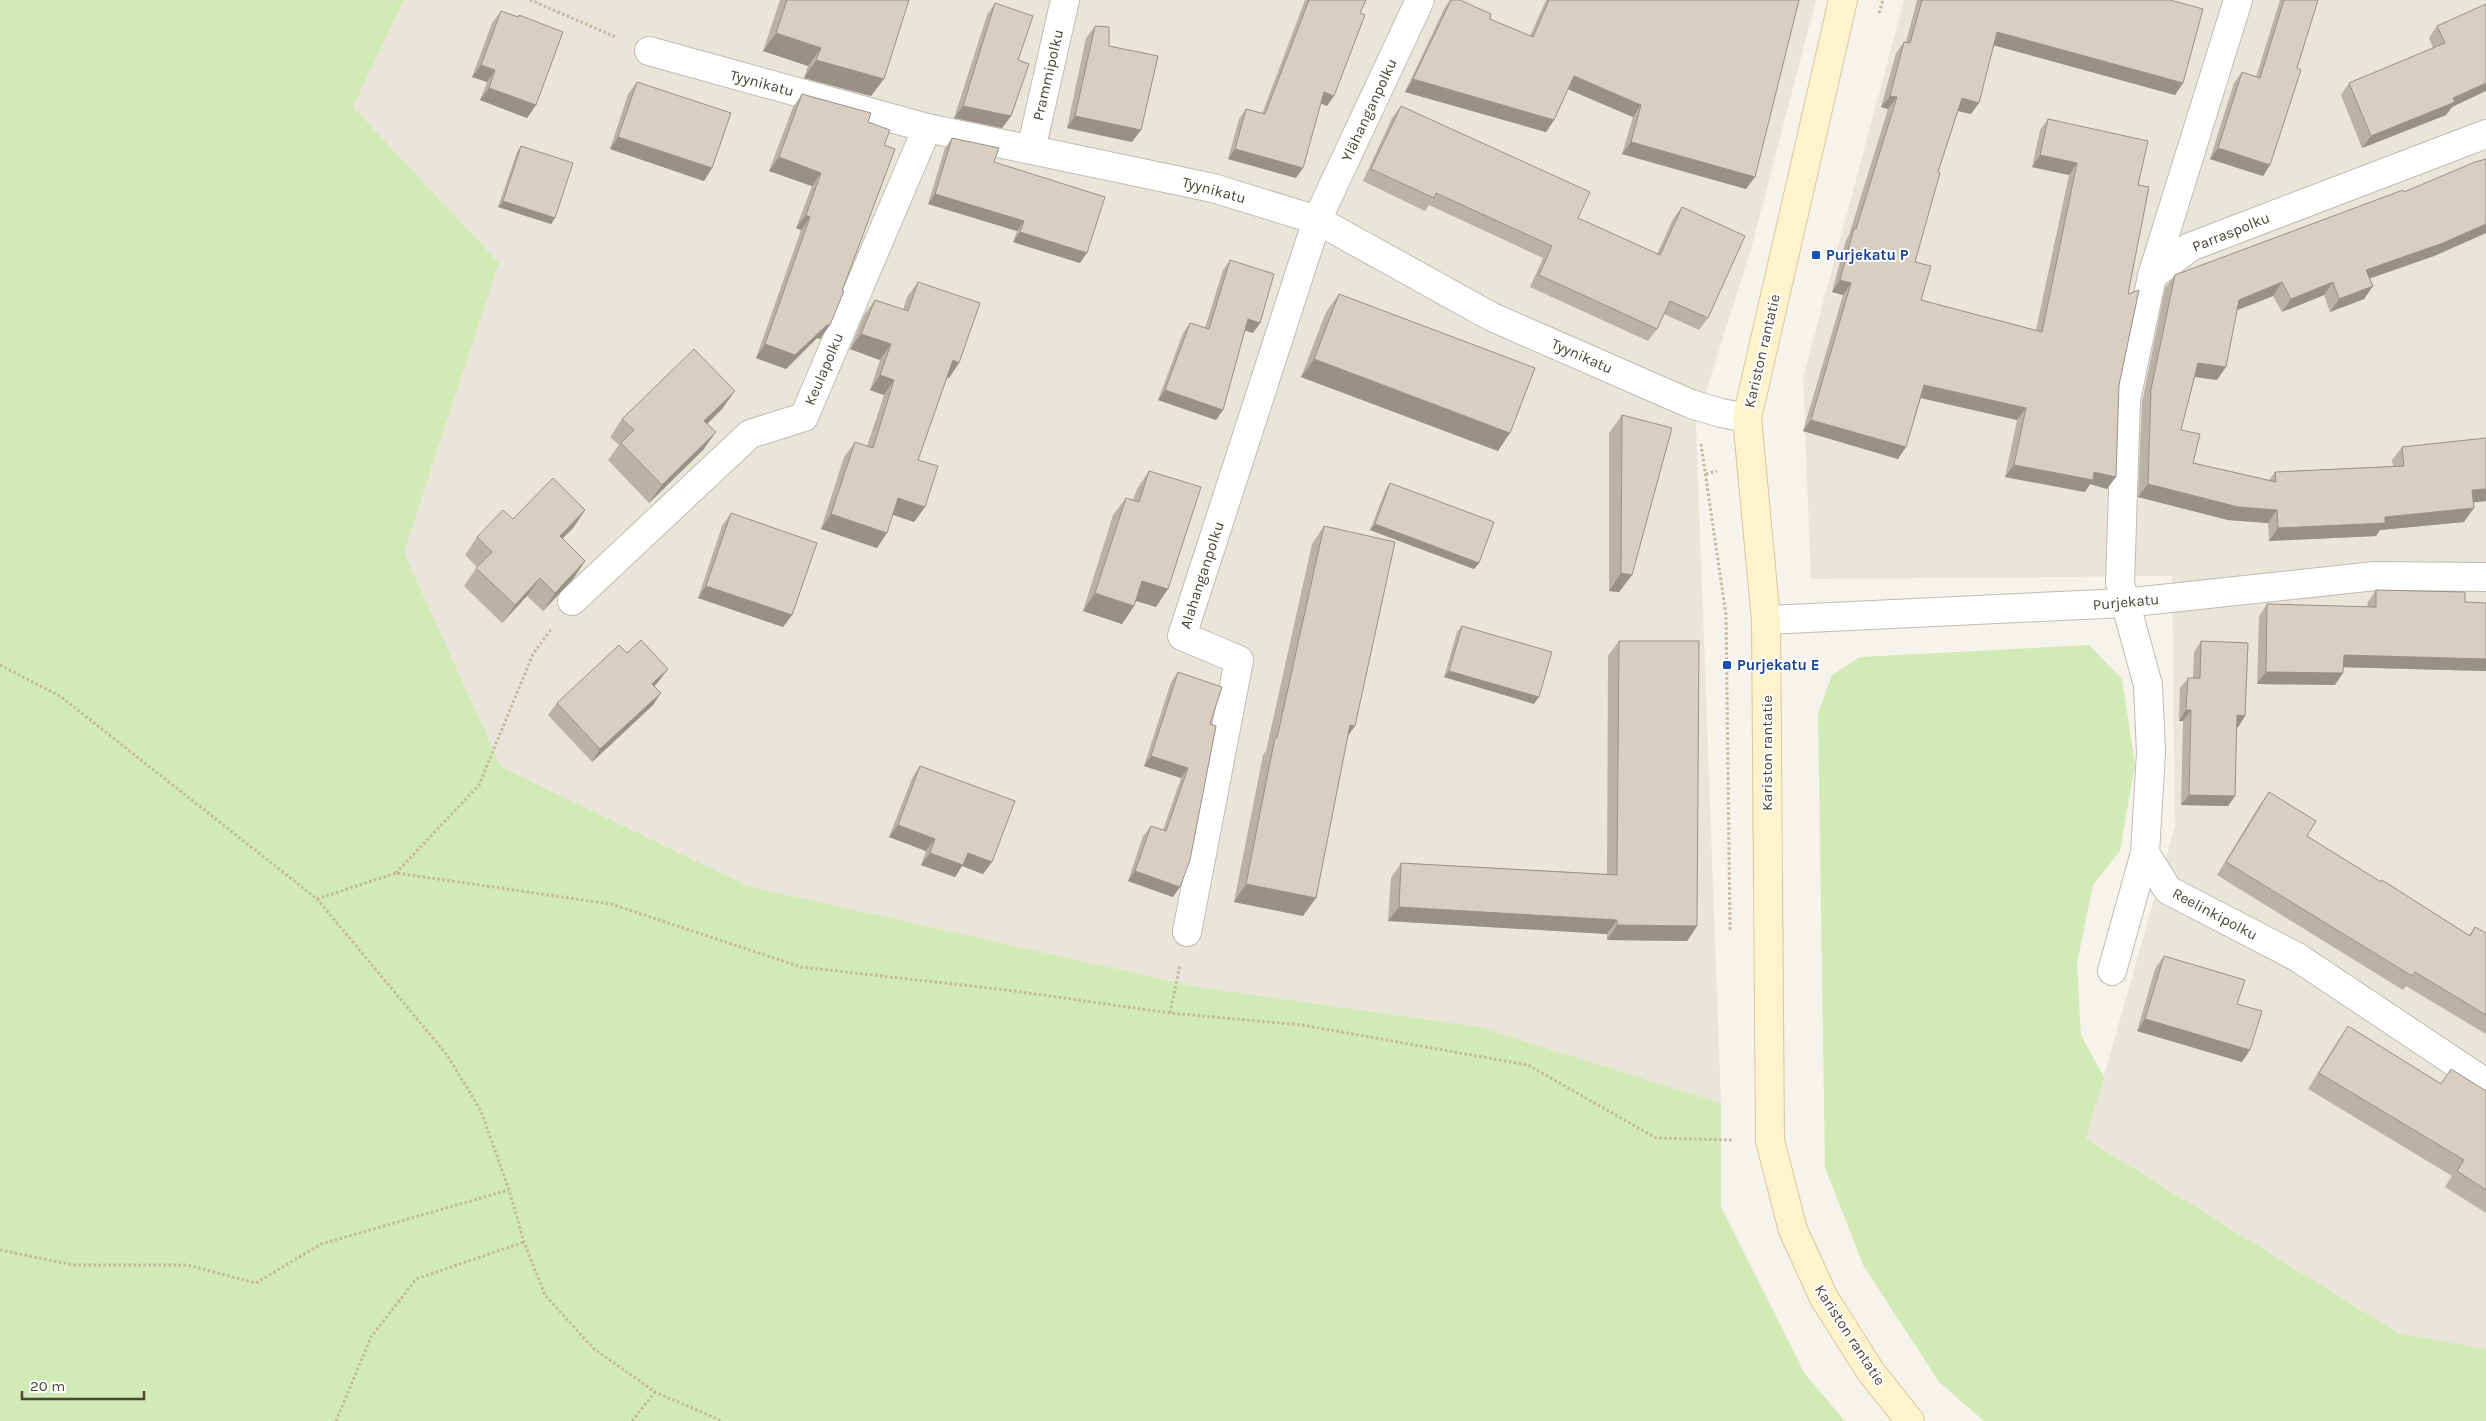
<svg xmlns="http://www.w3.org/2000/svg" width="2486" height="1421" viewBox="0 0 2486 1421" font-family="Karla,sans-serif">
<rect width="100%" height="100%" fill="#f6f3ec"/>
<path fill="#eae5da" d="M 404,0 L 1816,0 L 1751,249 L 1696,424 L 1721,1103 L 1480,1027 L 1198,987 L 748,886 L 501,767 L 404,552 L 499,263 L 353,107 Z
M 1904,0 L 2486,0 L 2486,1349 L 2398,1333 L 2086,1139 L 2175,826 L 2172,576 L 1811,579 L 1803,378 Z"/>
<path fill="#d2eab5" d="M 0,0 L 404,0 L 353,107 L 499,263 L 404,552 L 501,767 L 748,886 L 1198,987 L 1480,1027 L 1721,1103 L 1721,1207 L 1805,1374 L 1845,1421 L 0,1421 Z
M 2089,645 L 2122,679 L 2135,764 L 2120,851 L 2093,885 L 2077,963 L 2081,1035 L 2104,1077 L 2086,1139 L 2398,1333 L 2486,1349 L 2486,1421 L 1984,1421 L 1939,1382 L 1863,1265 L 1825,1167 L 1818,713 L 1832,675 L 1860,657 Z"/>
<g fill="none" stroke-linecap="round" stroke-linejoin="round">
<g stroke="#c2bbae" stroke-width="30">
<path id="street" d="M 649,51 L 927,128 L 1213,188 L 1317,220 L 1492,317 L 1691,404 L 1721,413 L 1747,418
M 2486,134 L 2190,247 L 2152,276 L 2126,400 L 2120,583 L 2148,685 L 2151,752 L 2145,853 L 2168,890 L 2297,957 L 2486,1083
M 1031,150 L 1065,0
M 2152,276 L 2238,0
M 572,601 L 750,434 L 804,417 L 927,128
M 1766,620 L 2124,603 L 2375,576 L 2486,577
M 1187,932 L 1239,660 L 1182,636 L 1317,220 L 1420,0
M 2112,971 L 2145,853"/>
</g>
<g stroke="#d6c79b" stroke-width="30">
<path id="secondary" d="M 1843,0 L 1747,418 L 1766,620 L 1770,1141 L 1793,1230 L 1824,1298 L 1871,1372 L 1910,1421"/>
</g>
<path stroke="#c4b79f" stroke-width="3" stroke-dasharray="2.5 2.5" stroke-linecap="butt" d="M 530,0 L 616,37
M 1879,13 L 1883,0
M 1701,444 L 1726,615 L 1730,931
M 1706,474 L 1717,471
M 0,665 L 60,696 L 317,899 L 447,1055 L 481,1111 L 509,1190 L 524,1242 L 545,1295 L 593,1348 L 655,1392 L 722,1421
M 396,873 L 479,785 L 533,654 L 552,628
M 317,899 L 396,873 L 611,904 L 801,967 L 1007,990 L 1170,1013 L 1302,1025 L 1528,1065 L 1656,1138 L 1734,1140
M 1170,1013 L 1180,965
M 0,1250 L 73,1265 L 187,1265 L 256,1283 L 321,1244 L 509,1190
M 336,1421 L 371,1337 L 416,1279 L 524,1242
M 632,1421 L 655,1392"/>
<use href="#street" stroke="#fff" stroke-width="28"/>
<use href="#secondary" stroke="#fff3cd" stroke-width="28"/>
</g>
<path fill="#bab2a6" d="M 780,0 L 909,0 L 871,96 L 804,78 L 808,66 L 763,51 Z
M 1305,0 L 1366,0 L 1360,13 L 1327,106 L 1321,103 L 1296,178 L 1228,159 L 1239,119 L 1246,109 L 1262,114 Z
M 1450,0 L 1460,0 L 1490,19 L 1530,36 L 1546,0 L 1799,0 L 1746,189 L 1622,154 L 1633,117 L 1568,89 L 1554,120 L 1546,132 L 1405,92 L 1444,9 Z
M 1917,0 L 2170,0 L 2183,83 L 2175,95 L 1994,45 L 1971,114 L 1958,111 L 1938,172 L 1915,262 L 1921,300 L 2036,330 L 2069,175 L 2032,167 L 2040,130 L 2048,119 L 2138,185 L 2128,294 L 2107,489 L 2090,484 L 2085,492 L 2005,477 L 2017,420 L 1921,398 L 1906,447 L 1898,459 L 1803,431 L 1843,295 L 1832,292 L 1846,240 L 1849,235 L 1888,109 L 1881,107 L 1896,53 L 1904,42 L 1906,42 Z
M 2280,0 L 2318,0 L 2297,68 L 2270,165 L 2263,176 L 2210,159 L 2234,83 L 2242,72 L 2256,77 Z
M 995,3 L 1018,60 L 1011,116 L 1002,128 L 954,118 L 987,15 Z
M 2486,4 L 2452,107 L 2446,115 L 2362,148 L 2341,95 L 2349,83 L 2433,48 L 2429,38 L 2437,26 Z
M 501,11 L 518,17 L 519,15 L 536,105 L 527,118 L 480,100 L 487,82 L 472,77 L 492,23 Z
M 1095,26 L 1109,46 L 1132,142 L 1067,128 L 1086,38 Z
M 637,82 L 712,168 L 704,181 L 610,149 L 628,94 Z
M 802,94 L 868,122 L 884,145 L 820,339 L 817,338 L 786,369 L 756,358 L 801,230 L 796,228 L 812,186 L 769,171 L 793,107 Z
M 1401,106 L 1578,218 L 1657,254 L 1673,219 L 1682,207 L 1708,318 L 1699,330 L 1664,314 L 1657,329 L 1648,341 L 1530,287 L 1543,258 L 1429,205 L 1425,211 L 1363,181 L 1392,118 Z
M 952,138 L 1080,263 L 1013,242 L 1017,231 L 928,204 L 945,148 Z
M 521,146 L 555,218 L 551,224 L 498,207 L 517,152 Z
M 2404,192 L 2486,233 L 2434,256 L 2370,278 L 2373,286 L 2364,299 L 2330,312 L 2324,295 L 2282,312 L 2273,296 L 2237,310 L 2217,380 L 2195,377 L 2181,430 L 2193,463 L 2269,480 L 2275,472 L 2393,466 L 2392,460 L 2402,447 L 2486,438 L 2486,501 L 2473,502 L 2464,522 L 2380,530 L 2376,536 L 2269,541 L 2268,523 L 2228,520 L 2138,497 L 2142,402 L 2165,288 L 2175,275 Z
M 1230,260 L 1260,323 L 1253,333 L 1245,330 L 1223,410 L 1216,420 L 1158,400 L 1183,333 L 1190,323 L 1205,328 L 1223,270 Z
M 918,282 L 959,363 L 949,378 L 947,377 L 918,460 L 925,507 L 914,522 L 893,515 L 877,548 L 821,529 L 844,457 L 855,442 L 867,446 L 884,395 L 870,390 L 880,360 L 850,349 L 864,315 L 875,300 L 903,310 L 907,297 Z
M 1339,294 L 1498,451 L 1301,377 L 1326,312 Z
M 722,409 L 707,424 L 703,450 L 649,503 L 608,460 L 619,445 L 610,437 L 622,419 Z
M 1622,415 L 1632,575 L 1619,592 L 1609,591 L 1609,433 Z
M 1149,471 L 1156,607 L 1136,601 L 1134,606 L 1122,624 L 1083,611 L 1113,515 L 1126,498 L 1133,500 L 1137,489 Z
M 1390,483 L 1479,563 L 1474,569 L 1370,530 L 1386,489 Z
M 585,510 L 573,528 L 562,539 L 585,561 L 573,579 L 543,611 L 527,596 L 502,623 L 464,586 L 477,567 L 465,555 L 477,537 L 513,519 Z
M 731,513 L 792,615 L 783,627 L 698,598 L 722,526 Z
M 1324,526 L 1348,736 L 1303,916 L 1234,902 L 1263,755 L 1266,751 L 1312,544 Z
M 2376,590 L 2465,602 L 2486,603 L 2486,671 L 2343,667 L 2335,685 L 2257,684 L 2259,616 L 2267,604 L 2367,607 L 2368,602 Z
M 1462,626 L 1534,704 L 1444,677 L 1457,632 Z
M 1619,641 L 1697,926 L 1687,941 L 1607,940 L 1607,934 L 1388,921 L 1391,878 L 1401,863 L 1607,874 L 1608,656 Z
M 2201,641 L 2245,716 L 2238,727 L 2236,727 L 2228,806 L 2181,805 L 2183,721 L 2179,721 L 2180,688 L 2188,678 L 2193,678 L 2194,652 Z
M 627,653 L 659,681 L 655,686 L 653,705 L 592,762 L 548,715 L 557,703 Z
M 1178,672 L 1210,724 L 1173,897 L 1128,881 L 1143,836 L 1151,826 L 1163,830 L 1181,778 L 1144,766 L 1171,682 Z
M 920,766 L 983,874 L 962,866 L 955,877 L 921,865 L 926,851 L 889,837 L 912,778 Z
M 2269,792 L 2307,836 L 2381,882 L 2469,935 L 2475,927 L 2486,933 L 2486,1034 L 2406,986 L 2403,990 L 2217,875 L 2259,806 Z
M 2164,956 L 2242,1062 L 2137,1031 L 2155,969 Z
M 2348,1026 L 2441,1084 L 2451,1069 L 2486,1091 L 2486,1213 L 2445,1187 L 2452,1176 L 2308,1089 L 2337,1042 Z"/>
<path fill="#979187" d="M 1997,32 L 2183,83 L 2175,95 L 1989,44 Z
M 776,33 L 821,48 L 808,66 L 763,51 Z
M 816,60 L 884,79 L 871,96 L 804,78 Z
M 481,65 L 495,70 L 487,82 L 472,77 Z
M 1574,76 L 1641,105 L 1633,117 L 1565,88 Z
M 1413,79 L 1554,120 L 1546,132 L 1405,92 Z
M 2486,83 L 2486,91 L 2452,107 L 2446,115 L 2362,148 L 2371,136 Z
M 489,88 L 536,105 L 527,118 L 480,100 Z
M 1324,92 L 1334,96 L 1327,106 L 1317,102 Z
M 1890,96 L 1897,97 L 1888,109 L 1881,107 Z
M 1962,98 L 1979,103 L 1971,114 L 1954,110 Z
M 963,106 L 1011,116 L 1002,128 L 954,118 Z
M 1075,116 L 1141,130 L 1132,142 L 1067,128 Z
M 618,137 L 712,168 L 704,181 L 610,149 Z
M 1631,142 L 1755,177 L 1746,189 L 1622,154 Z
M 2218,148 L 2270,165 L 2263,176 L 2210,159 Z
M 1235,149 L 1303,168 L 1296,178 L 1228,159 Z
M 2040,155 L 2077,163 L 2069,175 L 2032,167 Z
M 779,157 L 821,173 L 812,186 L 769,171 Z
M 935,194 L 1024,221 L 1017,231 L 928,204 Z
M 503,201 L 555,218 L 551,224 L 498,207 Z
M 806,215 L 810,217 L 801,230 L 796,228 Z
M 2486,224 L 2486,233 L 2434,256 L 2357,283 L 2366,270 Z
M 1020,232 L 1087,253 L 1080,263 L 1013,242 Z
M 1840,280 L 1851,283 L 1843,295 L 1832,292 Z
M 2282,282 L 2273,296 L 2230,313 L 2239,300 Z
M 2333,282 L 2324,295 L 2282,312 L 2291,299 Z
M 2373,286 L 2364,299 L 2330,312 L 2339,299 Z
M 1248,319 L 1260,323 L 1253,333 L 1241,329 Z
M 827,325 L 830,325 L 820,339 L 817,338 L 786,369 L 756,358 L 765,344 Z
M 861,334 L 891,344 L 880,360 L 850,349 Z
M 1314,359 L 1510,433 L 1498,451 L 1301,377 Z
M 953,360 L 959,363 L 949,378 L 942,376 Z
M 2198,363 L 2226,367 L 2217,380 L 2189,376 Z
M 880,375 L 894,380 L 884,395 L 870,390 Z
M 1924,385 L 2026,408 L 2017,420 L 1916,397 Z
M 1165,390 L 1223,410 L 1216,420 L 1158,400 Z
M 735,391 L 722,409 L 692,439 L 704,421 Z
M 1811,420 L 1906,447 L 1898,459 L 1803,431 Z
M 716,432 L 703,450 L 649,503 L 662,485 Z
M 2014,465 L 2094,472 L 2116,477 L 2107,489 L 2090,484 L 2085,492 L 2005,477 Z
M 2148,484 L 2277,510 L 2268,523 L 2228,520 L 2138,497 Z
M 2486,489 L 2486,501 L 2462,504 L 2472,490 Z
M 898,498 L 925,507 L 914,522 L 888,513 Z
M 2474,508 L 2464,522 L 2380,530 L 2376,536 L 2269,541 L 2278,528 Z
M 585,510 L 573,528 L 547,554 L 560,536 Z
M 831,514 L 887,533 L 877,548 L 821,529 Z
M 1375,524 L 1479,563 L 1474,569 L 1370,530 Z
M 585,561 L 573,579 L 543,611 L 555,593 Z
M 1621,573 L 1632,575 L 1619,592 L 1609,591 Z
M 540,578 L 527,596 L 502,623 L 515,605 Z
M 1142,581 L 1168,589 L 1156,607 L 1130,599 Z
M 706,586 L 792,615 L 783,627 L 698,598 Z
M 1095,593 L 1134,606 L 1122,624 L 1083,611 Z
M 2344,655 L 2486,659 L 2486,671 L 2335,667 Z
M 668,669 L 659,681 L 644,696 L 652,684 Z
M 1449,671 L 1539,697 L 1534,704 L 1444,677 Z
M 2266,672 L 2343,673 L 2335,685 L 2257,684 Z
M 661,693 L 653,705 L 592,762 L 600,749 Z
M 2186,710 L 2191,710 L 2183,721 L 2179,721 Z
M 2237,715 L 2245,716 L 2238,727 L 2229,726 Z
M 1350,725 L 1355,726 L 1342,744 Z
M 1151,756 L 1188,768 L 1181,778 L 1144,766 Z
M 2189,795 L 2235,796 L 2228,806 L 2181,805 Z
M 898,825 L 935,839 L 926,851 L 889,837 Z
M 930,853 L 968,853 L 992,862 L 983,874 L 962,866 L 955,877 L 921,865 Z
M 1135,871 L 1180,887 L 1173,897 L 1128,881 Z
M 1246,884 L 1316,898 L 1303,916 L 1234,902 Z
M 1399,907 L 1617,920 L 1607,934 L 1388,921 Z
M 1617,925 L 1697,926 L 1687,941 L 1607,940 Z
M 2145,1019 L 2250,1050 L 2242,1062 L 2137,1031 Z"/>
<path fill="#d8cfc1" stroke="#979187" d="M 787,0 L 909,0 L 884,79 L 816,60 L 821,48 L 776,33 Z
M 1309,0 L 1366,0 L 1360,13 L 1365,15 L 1334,96 L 1324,92 L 1303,168 L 1235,149 L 1246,109 L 1265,114 Z
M 1451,0 L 1460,0 L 1491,14 L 1490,19 L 1533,37 L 1549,0 L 1799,0 L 1755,177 L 1631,142 L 1641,105 L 1574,76 L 1554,120 L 1413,79 Z
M 1922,0 L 2170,0 L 2203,9 L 2183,83 L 1997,32 L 1979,103 L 1962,98 L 1938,172 L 1940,173 L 1915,262 L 1931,266 L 1921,300 L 2042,332 L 2077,163 L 2040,155 L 2048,119 L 2148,141 L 2138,185 L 2149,187 L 2128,294 L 2139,290 L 2119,385 L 2116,477 L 2094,472 L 2093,480 L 2014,465 L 2026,408 L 1924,385 L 1906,447 L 1811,420 L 1851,283 L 1840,280 L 1854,228 L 1856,229 L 1897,97 L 1890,96 L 1904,42 L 1910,43 Z
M 2284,0 L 2318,0 L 2297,68 L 2301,70 L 2270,165 L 2218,148 L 2242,72 L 2260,78 Z
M 995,3 L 1033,16 L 1018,60 L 1029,64 L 1011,116 L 963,106 Z
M 2486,4 L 2486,83 L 2453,98 L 2455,102 L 2371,136 L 2349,83 L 2445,43 L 2437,26 Z
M 501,11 L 518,17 L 519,15 L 563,32 L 536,105 L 489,88 L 495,70 L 481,65 Z
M 1095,26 L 1109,27 L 1109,46 L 1158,56 L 1141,130 L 1075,116 Z
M 637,82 L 731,113 L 712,168 L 618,137 Z
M 802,94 L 871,113 L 868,122 L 890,130 L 884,145 L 895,149 L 842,291 L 844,291 L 830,325 L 827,325 L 795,355 L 765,344 L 810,217 L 806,215 L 821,173 L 779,157 Z
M 1401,106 L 1590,192 L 1578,218 L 1660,255 L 1682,207 L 1745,236 L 1708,318 L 1670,301 L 1657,329 L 1539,275 L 1552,246 L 1436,193 L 1434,198 L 1371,169 Z
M 952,138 L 999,148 L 994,162 L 1105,197 L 1087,253 L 1020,232 L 1024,221 L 935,194 Z
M 521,146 L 573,163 L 555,218 L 503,201 Z
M 2486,159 L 2486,224 L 2443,243 L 2366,270 L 2373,286 L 2339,299 L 2333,282 L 2291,299 L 2282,282 L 2239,300 L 2226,367 L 2198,363 L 2181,430 L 2200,434 L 2193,463 L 2276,482 L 2275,472 L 2404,466 L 2402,447 L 2486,438 L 2486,489 L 2472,490 L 2474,508 L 2385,517 L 2385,523 L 2278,528 L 2277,510 L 2238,507 L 2148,484 L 2151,389 L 2175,275 L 2403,190 L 2404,192 L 2475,162 Z
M 1230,260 L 1274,274 L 1260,323 L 1248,319 L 1223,410 L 1165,390 L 1190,323 L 1209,329 Z
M 918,282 L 980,303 L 959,363 L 953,360 L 918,460 L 938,466 L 925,507 L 898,498 L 887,533 L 831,514 L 855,442 L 873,448 L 894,380 L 880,375 L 891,344 L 861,334 L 875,300 L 908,311 Z
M 1339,294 L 1535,368 L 1510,433 L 1314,359 Z
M 694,349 L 735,391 L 704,421 L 716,432 L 662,485 L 621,443 L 634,430 L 622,419 Z
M 1622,415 L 1672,428 L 1632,575 L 1621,573 Z
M 1149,471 L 1201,487 L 1168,589 L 1142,581 L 1134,606 L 1095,593 L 1126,498 L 1139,502 Z
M 553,478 L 585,510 L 560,536 L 585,561 L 555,593 L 540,578 L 515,605 L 476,568 L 492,552 L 477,537 L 503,510 L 513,519 Z
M 1390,483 L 1494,522 L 1479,563 L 1375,524 Z
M 731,513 L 817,543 L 792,615 L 706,586 Z
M 1324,526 L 1395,542 L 1355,726 L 1350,725 L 1316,898 L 1246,884 L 1275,737 L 1277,738 Z
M 2376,590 L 2465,592 L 2465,602 L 2486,603 L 2486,659 L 2344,655 L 2343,673 L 2266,672 L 2267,604 L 2376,607 Z
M 1462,626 L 1552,652 L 1539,697 L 1449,671 Z
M 641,640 L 668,669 L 652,684 L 661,693 L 600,749 L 557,703 L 619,645 L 627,653 Z
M 1619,641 L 1699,641 L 1697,926 L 1617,925 L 1617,920 L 1399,907 L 1401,863 L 1617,875 Z
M 2201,641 L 2248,643 L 2245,716 L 2237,715 L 2235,796 L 2189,795 L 2191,710 L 2186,710 L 2188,678 L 2200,678 Z
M 1178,672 L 1222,687 L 1210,724 L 1216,726 L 1190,860 L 1180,887 L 1135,871 L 1151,826 L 1166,831 L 1188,768 L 1151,756 Z
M 920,766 L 1015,801 L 992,862 L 968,853 L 963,865 L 930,853 L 935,839 L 898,825 Z
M 2269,792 L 2316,821 L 2307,836 L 2381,882 L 2382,880 L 2470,936 L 2475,927 L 2486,933 L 2486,1015 L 2415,972 L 2412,976 L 2226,862 Z
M 2164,956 L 2245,980 L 2237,1004 L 2262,1011 L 2250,1050 L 2145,1019 Z
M 2348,1026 L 2441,1084 L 2451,1069 L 2486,1091 L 2486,1190 L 2457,1171 L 2464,1160 L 2319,1073 Z"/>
<g fill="#1a4fb4" stroke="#fff" stroke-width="2">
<rect x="1811" y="250" width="10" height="10" rx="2.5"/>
<rect x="1722" y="660" width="10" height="10" rx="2.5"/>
</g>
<g text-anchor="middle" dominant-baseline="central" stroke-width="4" stroke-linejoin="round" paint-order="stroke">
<g font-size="15" fill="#4b4439" stroke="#fff">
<text transform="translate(1048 75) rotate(-77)">Prammipolku</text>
<text transform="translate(762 83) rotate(15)">Tyynikatu</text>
<text transform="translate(1369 110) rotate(-65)">Ylähanganpolku</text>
<text transform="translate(1214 190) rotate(15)">Tyynikatu</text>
<text transform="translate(2231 232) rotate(-22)">Parraspolku</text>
<text transform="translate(1762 351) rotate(-77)">Kariston rantatie</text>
<text transform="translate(1582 356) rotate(24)">Tyynikatu</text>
<text transform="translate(824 369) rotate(-67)">Keulapolku</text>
<text transform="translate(1202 575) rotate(-72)">Alahanganpolku</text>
<text transform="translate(2126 602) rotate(-5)">Purjekatu</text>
<text transform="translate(1767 753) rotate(-90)">Kariston rantatie</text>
<text transform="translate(2215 914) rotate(28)">Reelinkipolku</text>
<text transform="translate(1850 1335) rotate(57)">Kariston rantatie</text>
</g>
<g font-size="15" font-weight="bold" fill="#164399" stroke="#fff" text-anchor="start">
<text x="1826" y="255">Purjekatu P</text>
<text x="1737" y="665">Purjekatu E</text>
</g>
</g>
<path d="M22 1391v8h122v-8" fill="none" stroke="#4b4439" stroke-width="2.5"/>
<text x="30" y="1391" font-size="15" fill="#4b4439" stroke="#ffffff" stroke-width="4" paint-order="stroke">20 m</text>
</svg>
